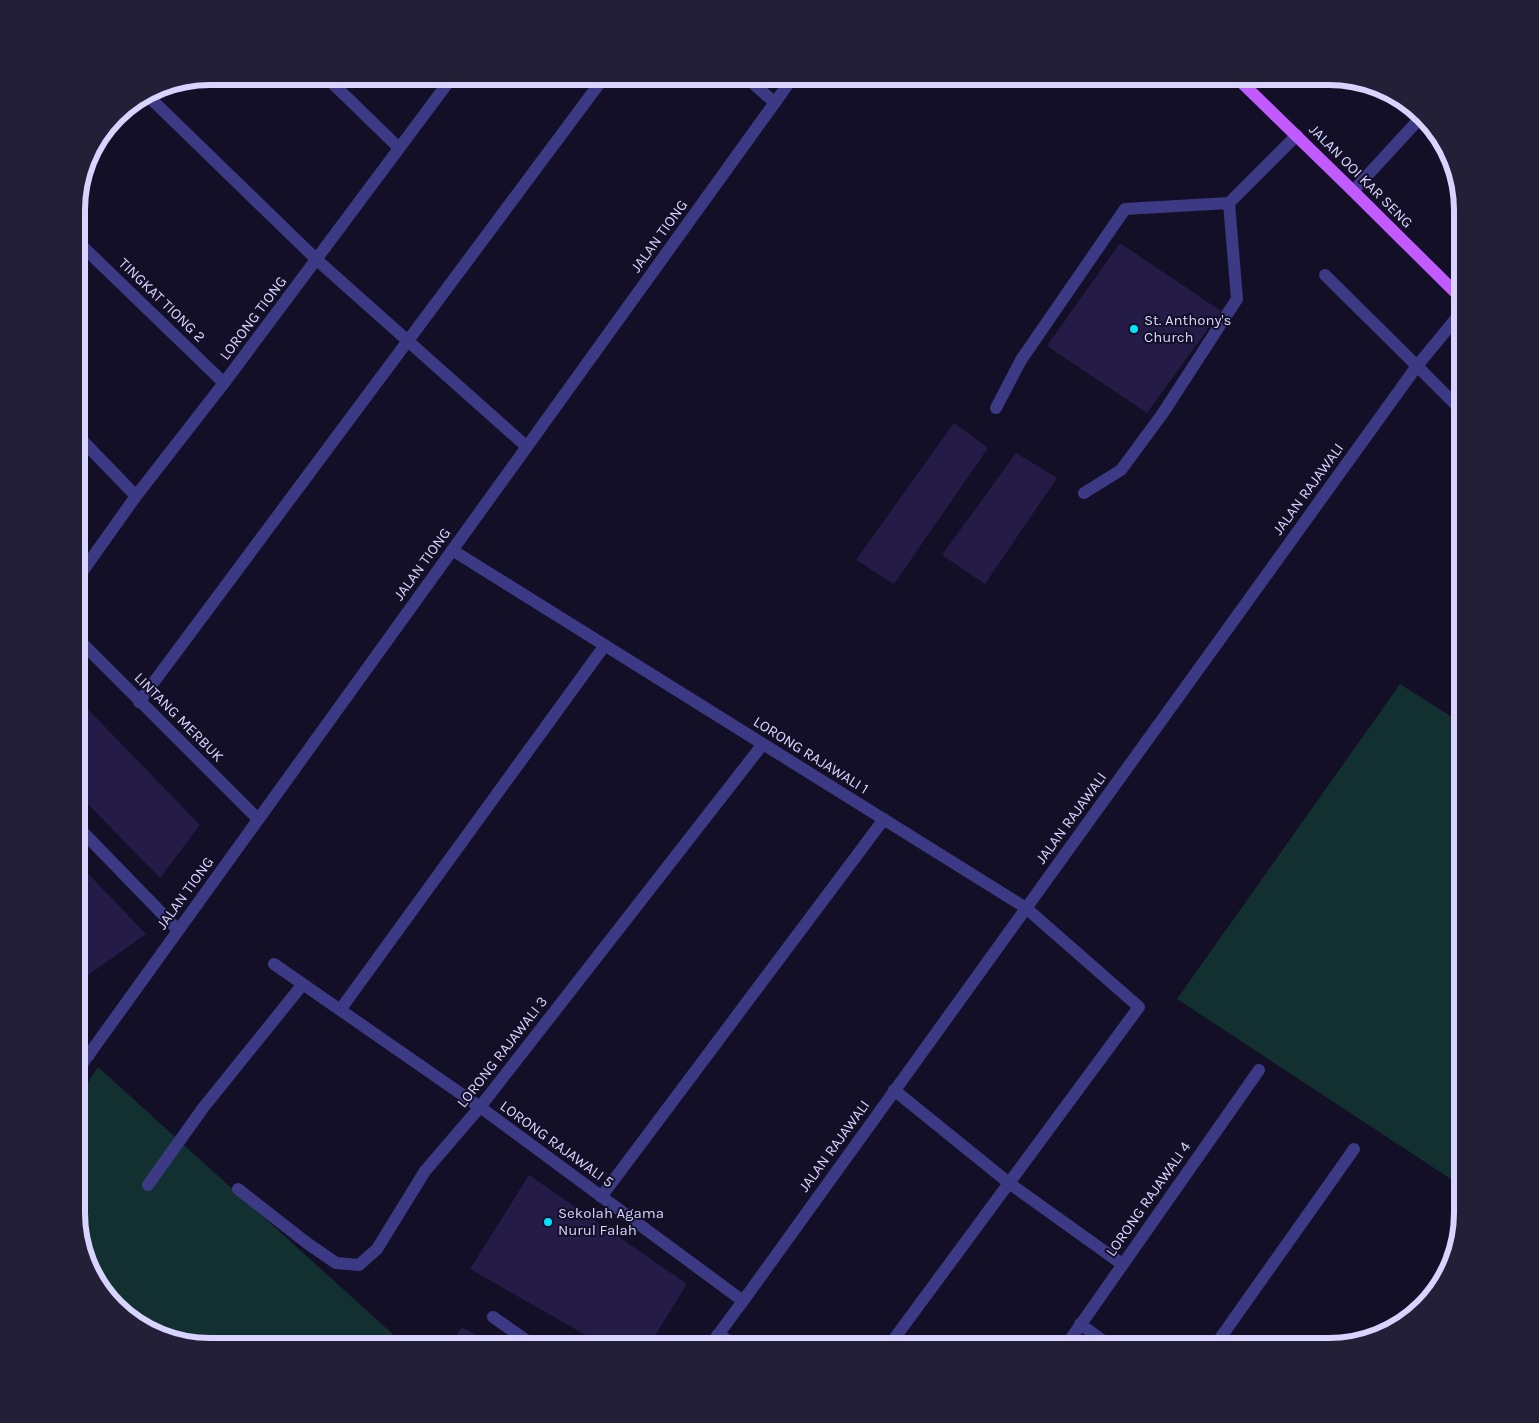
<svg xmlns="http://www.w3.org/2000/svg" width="1539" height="1423" viewBox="0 0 1539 1423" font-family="Karla,sans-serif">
<rect width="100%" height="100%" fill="#130f26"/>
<path fill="#12302f" d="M 1400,684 L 1463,724 L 1463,1187 L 1177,999 Z
M 98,1067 L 407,1347 L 210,1347 L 159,1336 L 115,1307 L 87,1264 L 77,1221 L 77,1099 Z"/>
<path fill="#241b47" d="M 1120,243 L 1221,311 L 1147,413 L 1047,346 Z
M 954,423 L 988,448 L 894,584 L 856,560 Z
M 1016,453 L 1057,478 L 985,584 L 942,555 Z
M 77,698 L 200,825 L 160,878 L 77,793 Z
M 77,862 L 146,934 L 77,983 Z
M 529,1175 L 687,1284 L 648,1347 L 607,1347 L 470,1269 Z
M 462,1327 L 498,1347 L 448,1347 Z"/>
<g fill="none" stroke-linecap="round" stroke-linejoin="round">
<path stroke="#3d3a85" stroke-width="12" d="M 325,76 L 399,148
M 745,76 L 775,103
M 146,94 L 317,260 L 527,447
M 1353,191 L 1423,115
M 77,241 L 224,383
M 1325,275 L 1417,366 L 1463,412
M 996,408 L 1021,360 L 1125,209 L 1229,203
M 77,435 L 136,496
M 1084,493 L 1121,470 L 1163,413 L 1237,299 L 1229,203 L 1297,135
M 452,550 L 1026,908 L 1139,1007 L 888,1347
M 77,579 L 136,496 L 224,383 L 453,76
M 77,638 L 258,819
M 139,702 L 605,76
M 77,826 L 178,930
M 274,964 L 480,1107 L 743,1301
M 340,1010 L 605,645
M 77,1042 L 89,1055
M 77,1071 L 794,76
M 894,1090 L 1009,1183 L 1122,1264
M 148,1185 L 203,1108 L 303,984
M 238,1189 L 307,1243 L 336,1263 L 359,1265 L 377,1249 L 425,1171 L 480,1107 L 763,744
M 601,1197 L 884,819
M 1414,1314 L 1453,1260
M 493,1317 L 536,1347
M 1080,1324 L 1112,1347
M 718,1334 L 738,1347
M 709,1347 L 743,1301 L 1417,366 L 1463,310
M 1065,1347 L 1259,1070
M 1214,1347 L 1354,1149"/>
<path stroke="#c25bff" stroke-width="12" d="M 1235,76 L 1353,191 L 1463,300"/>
</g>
<g fill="#00e5ff" stroke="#130f26" stroke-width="2">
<circle cx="1134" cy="329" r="5"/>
<circle cx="548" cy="1222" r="5"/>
</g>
<g text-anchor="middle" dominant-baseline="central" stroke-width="4" stroke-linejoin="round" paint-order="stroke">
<g font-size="15" fill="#d9d4ff" stroke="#130f26">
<text transform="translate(1361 176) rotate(45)">JALAN OOI KAR SENG</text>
<text transform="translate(659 236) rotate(-54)">JALAN TIONG</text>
<text transform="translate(162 300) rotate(44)">TINGKAT TIONG 2</text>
<text transform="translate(253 318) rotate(-53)">LORONG TIONG</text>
<text transform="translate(1308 489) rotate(-54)">JALAN RAJAWALI</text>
<text transform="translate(422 564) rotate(-54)">JALAN TIONG</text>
<text transform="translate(179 717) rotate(45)">LINTANG MERBUK</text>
<text transform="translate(811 755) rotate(32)">LORONG RAJAWALI 1</text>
<text transform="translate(1071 818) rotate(-54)">JALAN RAJAWALI</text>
<text transform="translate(185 893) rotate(-54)">JALAN TIONG</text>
<text transform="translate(502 1052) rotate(-52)">LORONG RAJAWALI 3</text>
<text transform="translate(557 1144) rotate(36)">LORONG RAJAWALI 5</text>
<text transform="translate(834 1146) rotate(-54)">JALAN RAJAWALI</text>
<text transform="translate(1148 1199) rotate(-55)">LORONG RAJAWALI 4</text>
</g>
<g font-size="15" fill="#d9d4ff" stroke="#130f26" text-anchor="start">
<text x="1144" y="320">St. Anthony's<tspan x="1144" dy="17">Church</tspan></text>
<text x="558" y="1213">Sekolah Agama<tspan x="558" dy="17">Nurul Falah</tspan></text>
</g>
</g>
<path d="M0 0H1539V1423H0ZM210 85H1329A125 125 0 0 1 1454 210V1213A125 125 0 0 1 1329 1338H210A125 125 0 0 1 85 1213V210A125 125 0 0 1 210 85Z" fill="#231f37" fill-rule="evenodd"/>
<path fill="none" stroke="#d9d4ff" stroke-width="6" d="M210 85H1329A125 125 0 0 1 1454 210V1213A125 125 0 0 1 1329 1338H210A125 125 0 0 1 85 1213V210A125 125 0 0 1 210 85Z"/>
</svg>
